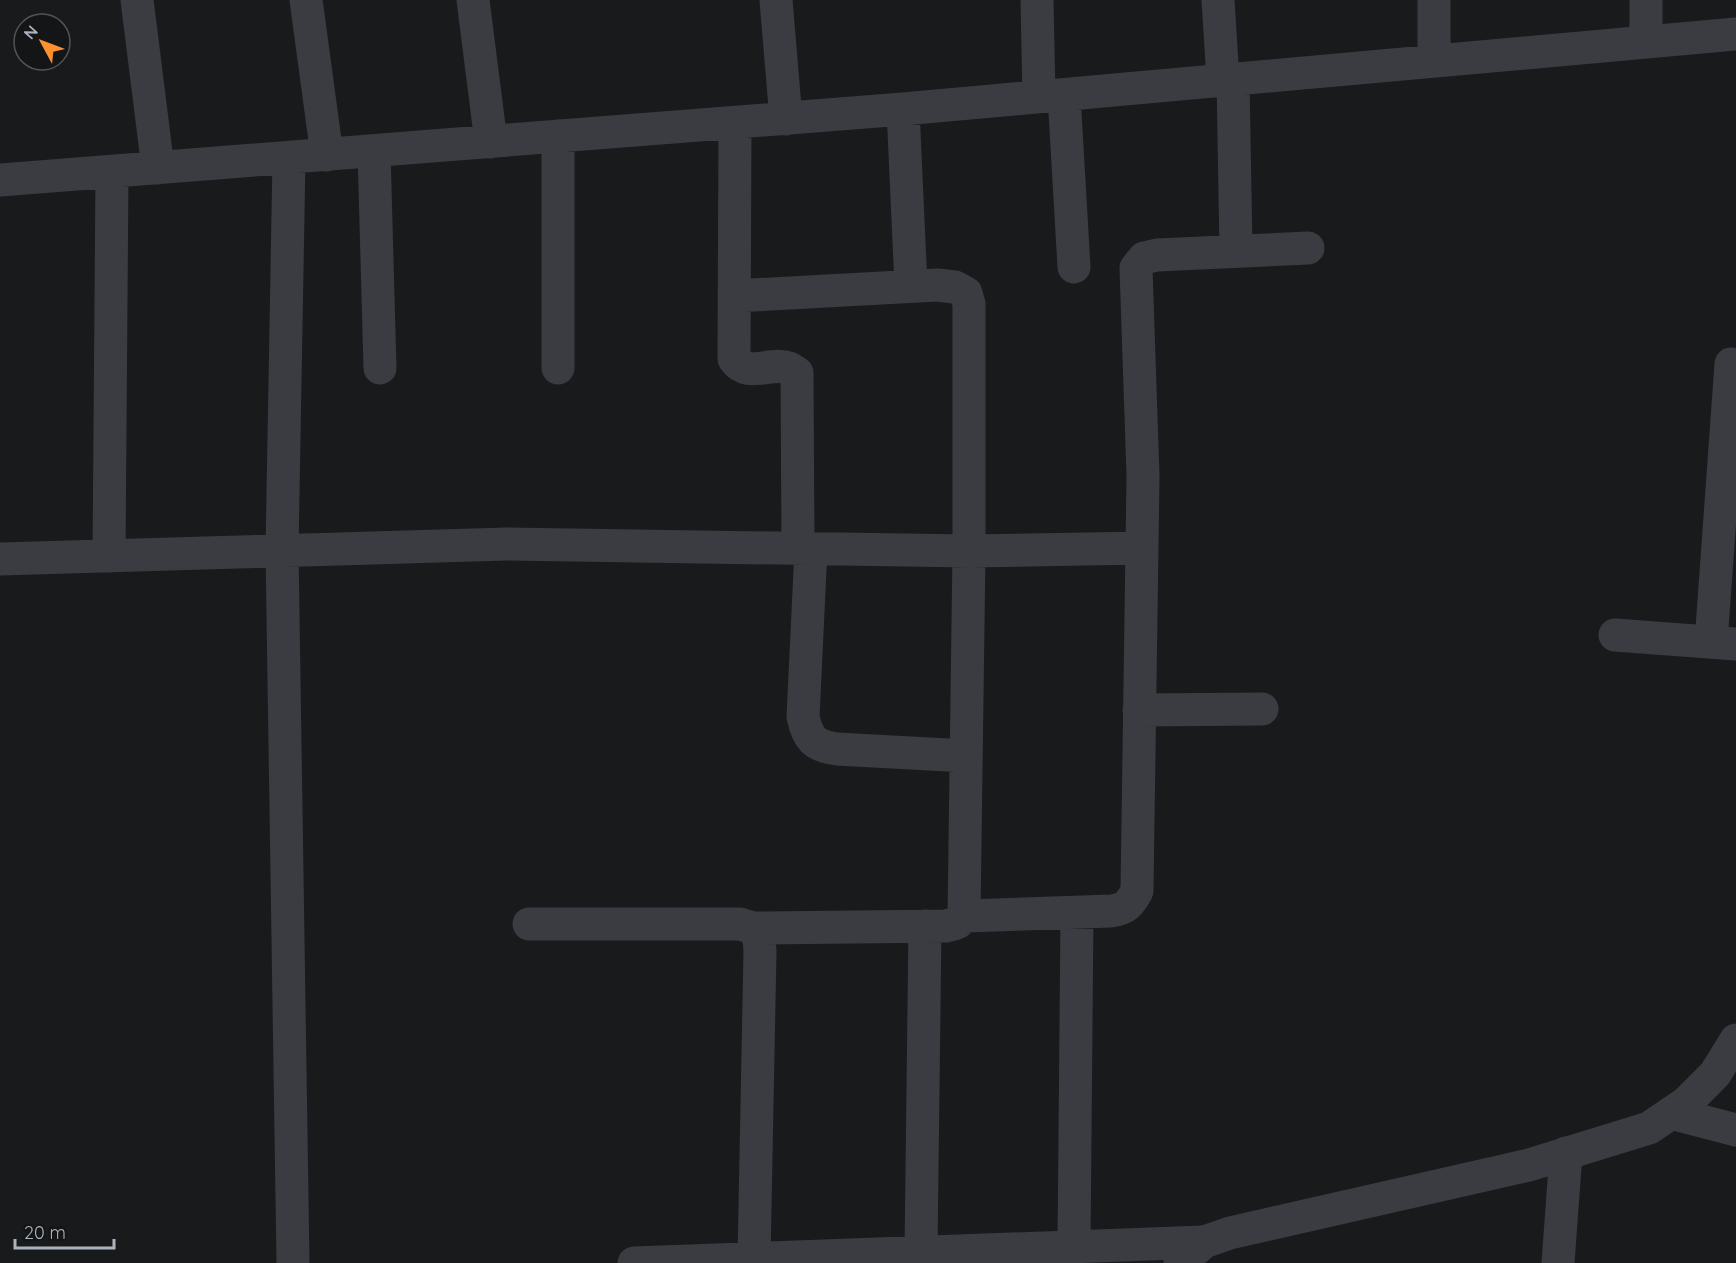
<svg xmlns="http://www.w3.org/2000/svg" width="1736" height="1263" viewBox="0 0 1736 1263" font-family="Quicksand,sans-serif">
<rect width="100%" height="100%" fill="#191a1c"/>
<g fill="none" stroke-linecap="round" stroke-linejoin="round">
<path stroke="#3a3c41" stroke-width="33" d="M 137,0 L 158,168
M 306,0 L 327,155
M 473,0 L 491,142
M 776,0 L 786,119
M 1037,0 L 1039,97
M 1218,0 L 1223,80
M 1434,0 L 1434,61
M 1646,42 L 1646,0
M 1233,79 L 1236,251
M 1064,95 L 1074,267
M 903,109 L 911,286
M 735,123 L 734,359 C 748,379 770,361 789,368 C 792,369 794,371 797,373 L 798,549
M 374,151 L 380,368
M 289,158 L 282,550 L 293,1263
M 0,180 L 903,109 L 1736,34
M 734,296 L 937,285 L 955,287 L 966,293 L 969,304 L 969,551 L 964,916 L 957,923 L 946,926 L 753,928
M 558,368 L 558,136
M 811,549 L 803,717 C 808,739 814,746 837,749 L 966,756
M 109,556 L 112,172
M 0,559 L 507,544 L 969,551 L 1142,548
M 1615,635 L 1736,644
M 1711,642 L 1731,364
M 1139,710 L 1262,709
M 964,916 L 1111,911 C 1126,909 1130,904 1137,891 L 1143,476 L 1136,268 L 1144,258 L 1157,255 L 1308,248
M 529,924 L 740,924 L 753,928 L 759,938 L 760,951 L 754,1258
M 1671,1113 L 1736,1130
M 1074,1246 L 1077,913
M 921,1252 L 925,926
M 634,1263 L 1204,1242
M 1558,1263 L 1566,1153"/>
<path stroke="#3a3c41" stroke-width="33" d="M 1180,1263 L 1204,1242 L 1230,1233 L 1529,1165 L 1649,1128 L 1686,1103 L 1715,1074 L 1736,1040"/>
</g>
<g transform="translate(42 42) rotate(311)"><circle r="28" fill="#141517" stroke="#505459" stroke-width="1.5"/>
<path d="M0-4.5L10 22L0 15L-10 22Z" fill="#ff902e"/>
<text y="-9" font-size="16" font-weight="bold" text-anchor="middle" fill="#abb3bc">N</text>
</g>
<path d="M15 1239v9h99v-9" fill="none" stroke="#abb3bc" stroke-width="3"/>
<text x="24" y="1239" font-size="18" fill="#abb3bc" stroke="#141517" stroke-width="4.5" paint-order="stroke">20 m</text>
</svg>
